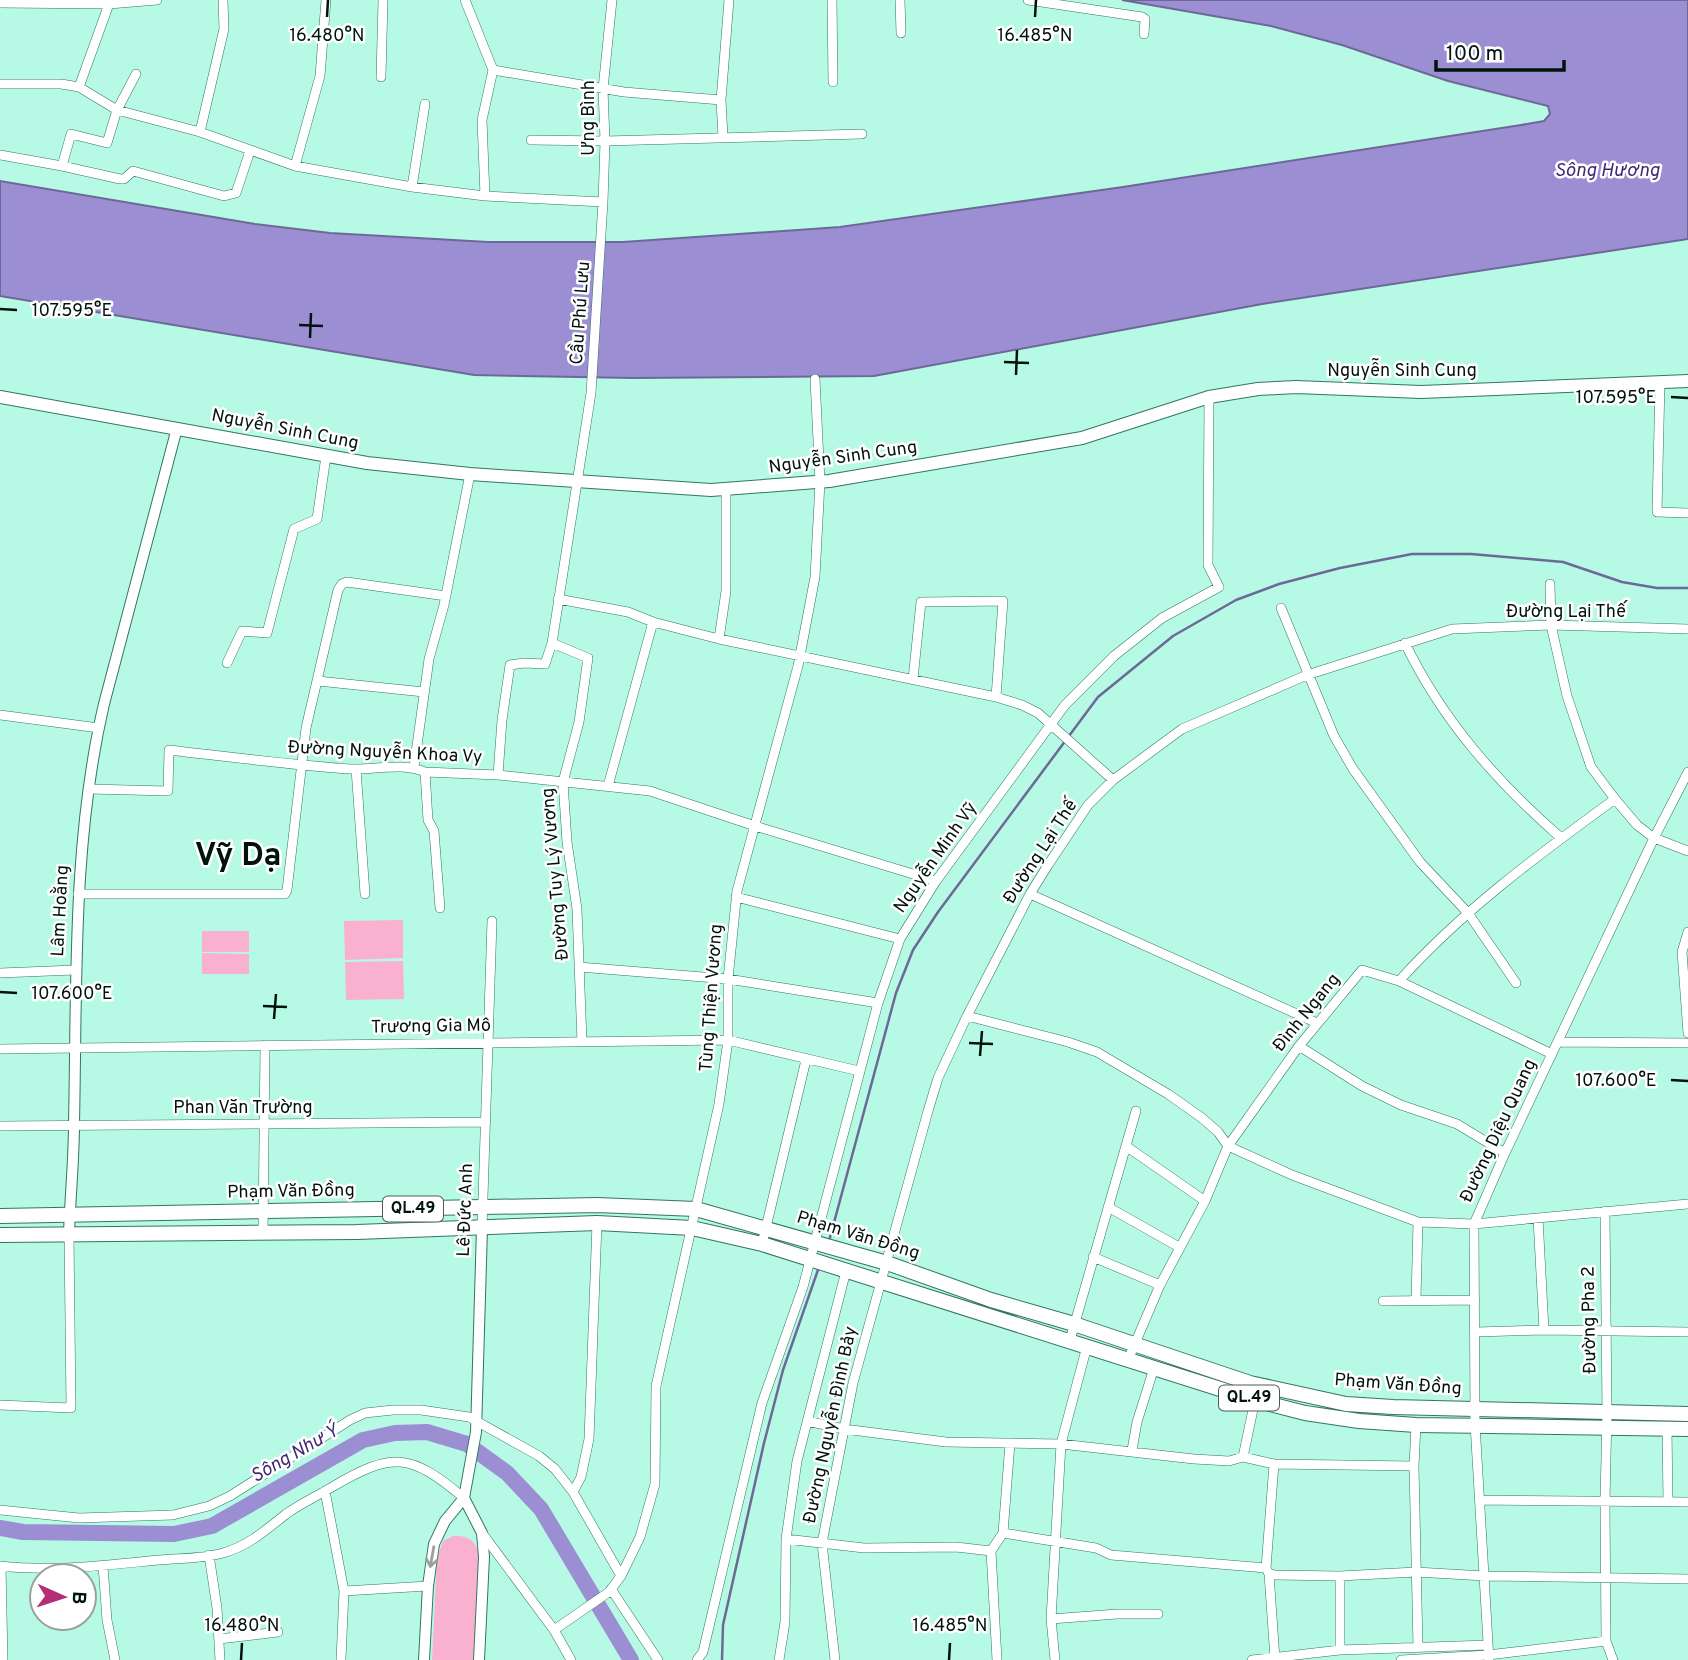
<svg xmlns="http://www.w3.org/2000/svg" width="1688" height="1660" viewBox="0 0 1688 1660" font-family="Overpass,sans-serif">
<rect width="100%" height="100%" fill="#b6f9e4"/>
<path fill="#fab1cf" d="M 403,920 L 403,958 L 345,960 L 344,921 Z
M 202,931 L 249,931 L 249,952 L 202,952 Z
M 202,953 L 249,954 L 249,974 L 202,974 Z
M 403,961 L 404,999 L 346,1000 L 345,962 Z
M 453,1536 C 468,1535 476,1540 479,1556 L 474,1660 L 432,1660 L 437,1558 L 443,1541 Z"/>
<path fill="#9c8ed2" stroke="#6d6997" stroke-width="2" d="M 1122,0 L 1688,0 L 1688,239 L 1262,304 L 874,376 L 633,378 L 474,375 L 0,296 L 0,181 L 255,224 L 330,233 L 488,242 L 623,242 L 840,227 L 1123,187 L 1521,125 L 1544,121 L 1550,114 L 1548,106 L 1448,81 L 1342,45 L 1271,26 Z"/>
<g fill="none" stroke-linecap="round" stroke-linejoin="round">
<path stroke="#6d6997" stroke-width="2.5" d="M 829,1241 L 896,993 L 913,950 L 938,912 L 1098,697 L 1173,636 L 1236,600 L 1279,584 L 1340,568 L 1412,554 L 1471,554 L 1563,562 L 1622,582 L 1657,588 L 1688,588
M 722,1660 L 723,1625 L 764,1443 L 783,1370 L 819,1267"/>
<path stroke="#9c8ed2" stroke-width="16" d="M 0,1528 L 23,1532 L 174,1534 L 212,1526 L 363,1440 L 395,1433 L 427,1432 L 467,1444 L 507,1473 L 541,1509 L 631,1660"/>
<g stroke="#337564" stroke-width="10">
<path id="minor" d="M 465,0 L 493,70 L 482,120 L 485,196
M 832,0 L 833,82
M 900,0 L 901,33
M 1028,0 L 1142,17 L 1145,19 L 1144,34
M 0,3 L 109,4 L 157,0
M 493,70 L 624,92 L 721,100
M 381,77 L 383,0
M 0,84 L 61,84 L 79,87 L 117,110 L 200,132 L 295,166 L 412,187 L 485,196 L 603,202
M 79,87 L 109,4
M 200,132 L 224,29 L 223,0
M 723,137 L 721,100 L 729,0
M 531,140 L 605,141 L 862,134
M 0,155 L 62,166 L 120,179 L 124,179 L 133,171 L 224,196 L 236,193 L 250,151
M 62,166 L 71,134 L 107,143 L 117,110 L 136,74
M 295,166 L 320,76 L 326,0
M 412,187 L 425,104
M 1660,382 L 1657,512 L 1688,513
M 1550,584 L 1551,625 L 1567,696 L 1591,767 L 1615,799 L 1637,825 L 1654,838 L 1688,851
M 558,599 L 628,612 L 653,622 L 719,639 L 996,697 L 1022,705 L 1038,713 L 1113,780
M 1281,608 L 1334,736 L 1353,769 L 1420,862 L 1468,913 L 1516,983
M 719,639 L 726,591 L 726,490
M 552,643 L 588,658 L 579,722 L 563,782 L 567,842 L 577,909 L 582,1042
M 1405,643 C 1442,720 1497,782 1561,838
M 227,663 L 242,631 L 267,633 L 294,529 L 317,519 L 326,456
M 913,679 L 921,602 L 1003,601 L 996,697
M 318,681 L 424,692
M 0,715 L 99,728
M 414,767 L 429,659 L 444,605 L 470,474
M 356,769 L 365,894
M 425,772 L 428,820 L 434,831 L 440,908
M 498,775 L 502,720 L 510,665 L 524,663 L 545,664 L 552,643 L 591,393 L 603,202 L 605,141 L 603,89 L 612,0
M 608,786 L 653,622
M 89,789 L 168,791 L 169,750 C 230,757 290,765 351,769 C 375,770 403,762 425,772 L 498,775 L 650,791 L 755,826 L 936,881
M 78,894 L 285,894 L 287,890 L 306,728 L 338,590 L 342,584 L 347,582 L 446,596
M 1030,894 L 1317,1023
M 736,897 L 900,939
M 1688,932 L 1682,952 L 1688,1033
M 579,967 L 728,979 L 878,1003
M 0,973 L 75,970
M 1399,981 L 1552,1054
M 967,1016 L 1068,1042 L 1097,1052 L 1168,1094 L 1202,1118 L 1218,1132 L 1228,1146 L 1292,1175 L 1418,1222 L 1474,1224 L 1688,1204
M 1558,1042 L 1688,1043
M 1299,1046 L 1362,1086 L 1401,1105 L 1457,1124 L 1505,1153
M 0,1049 L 728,1040 L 859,1071
M 0,1126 L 486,1122
M 1126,1146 L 1205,1201
M 1108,1207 L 1179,1247
M 1605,1211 L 1607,1413 L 1605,1501 L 1606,1641 L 1613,1660
M 1538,1218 L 1544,1330
M 482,1228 L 492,921
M 263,1233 L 265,1045
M 762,1244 L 806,1060
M 1093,1257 L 1160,1285
M 1416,1299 L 1418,1222
M 1383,1301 L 1475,1300
M 1476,1332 L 1544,1330 L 1688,1332
M 1070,1340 L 1136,1111
M 1128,1360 L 1160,1285 L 1205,1201 L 1228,1146 L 1299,1046 L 1362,970 L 1399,981 C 1462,911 1538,855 1615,799
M 0,1405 L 71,1408 L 69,1235
M 807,1421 L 844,1429 L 946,1442 L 1061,1444 L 1194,1459 L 1229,1461 L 1243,1457 L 1274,1464 L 1414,1466
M 1416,1425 L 1414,1466 L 1418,1647
M 1667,1428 L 1668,1502
M 1132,1450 L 1137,1422 L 1154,1368
M 1243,1457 L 1255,1400
M 325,1491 L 344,1591 L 341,1660
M 573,1492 L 581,1477 L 589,1439 L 597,1223
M 1480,1500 L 1688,1502
M 0,1510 L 79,1518 L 173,1515 L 209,1506 L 230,1496 L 350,1420 L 365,1413 L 393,1410 L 421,1410 L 469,1417 L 539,1456 L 555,1469 L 573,1492 L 621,1576
M 482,1533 L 554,1630 L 571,1660
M 1003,1533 L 1096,1548 L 1111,1555 L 1266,1568 L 1269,1574 L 1275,1575 L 1340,1576 L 1416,1572 L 1485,1576 L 1688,1579
M 786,1539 L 864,1548 L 956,1547 L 991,1551
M 209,1555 L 217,1608 L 220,1660
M 0,1566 C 53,1572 107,1565 159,1560 C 180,1558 203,1559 223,1553 C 248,1546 266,1530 286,1514 C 300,1504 317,1496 332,1487 C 393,1451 410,1453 464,1498
M 1,1566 L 3,1660
M 103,1566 L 107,1620 L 115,1660
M 1266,1568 L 1274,1464
M 1269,1574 L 1275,1659
M 611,1589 L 658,1660
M 344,1591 L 428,1586
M 1051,1619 L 1117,1614 L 1158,1614
M 554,1630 L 609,1592 L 621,1576 L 640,1537 L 655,1484 L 656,1386 L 719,1104 L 728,1040 L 728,979 L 737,891 L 798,666 L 815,577 L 820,482 L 815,379
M 219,1639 L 278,1632
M 1340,1650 L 1340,1576
M 697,1660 L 703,1652 L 762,1403 L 803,1287 L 878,1003 L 900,939 L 936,881 L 1065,705 L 1114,656 L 1162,618 L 1219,587 L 1208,565 L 1209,397
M 779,1660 L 785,1622 L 786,1539 L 797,1461 L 846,1271
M 835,1660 L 822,1543 L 853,1383 L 928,1111 L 938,1078 L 967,1016 L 1030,894 L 1048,865 L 1088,805 L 1113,780 L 1182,729 L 1307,675 L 1452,629 L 1551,625 L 1688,629
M 997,1660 L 991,1551 L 1003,1533 L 1010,1443
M 1055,1660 L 1051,1619 L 1061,1444 L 1087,1346
M 1252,1660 L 1340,1650 L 1488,1645
M 1401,1660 L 1488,1655 L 1606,1641
M 1489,1660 L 1475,1424 L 1474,1224 L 1505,1153 L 1654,838 L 1688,772"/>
</g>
<g stroke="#337564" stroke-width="12">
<path id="tertiary" d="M 69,1235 C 70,1198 74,1161 74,1123 C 77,983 72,841 104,704 L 177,428
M 464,1498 L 482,1533 L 484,1557 L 479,1660
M 424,1660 L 428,1586 L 434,1544 L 445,1521 L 464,1498 L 476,1432 L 482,1228"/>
</g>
<g stroke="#337564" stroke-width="14">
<path id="secondary" d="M 0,397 L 367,463 L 470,474 L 711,490 L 829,481 L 1082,438 L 1209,397 L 1258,389 L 1296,387 L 1421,392 L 1688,381"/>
</g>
<g stroke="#337564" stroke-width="16">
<path id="primary" d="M 0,1216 L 597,1205 L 696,1209 L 887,1263 L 991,1300 L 1074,1324 L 1250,1383 L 1346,1404 L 1393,1407 L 1688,1414
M 0,1235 L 357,1232 L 597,1223 L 692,1228 L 762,1244 L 1255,1400 L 1305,1413 L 1359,1421 L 1416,1425 L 1688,1429"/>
</g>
<use href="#minor" stroke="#fff" stroke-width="9"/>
<use href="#tertiary" stroke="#fff" stroke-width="10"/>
<use href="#secondary" stroke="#fff" stroke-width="12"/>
<use href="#primary" stroke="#fff" stroke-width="14"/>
</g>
<defs><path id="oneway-shaft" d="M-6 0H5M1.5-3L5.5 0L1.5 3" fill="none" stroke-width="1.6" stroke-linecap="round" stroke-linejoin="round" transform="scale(1.75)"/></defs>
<use stroke="#99a19e" href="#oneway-shaft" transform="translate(432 1557) rotate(100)"/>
<path fill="none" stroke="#00130d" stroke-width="2.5" d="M 327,17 L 328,0M 1035,17 L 1036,0M 0,309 L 17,310M 299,325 L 323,326M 310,338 L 311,313M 1004,362 L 1029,363M 1016,375 L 1017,350M 1671,397 L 1688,398M 0,992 L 17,993M 263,1006 L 287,1007M 274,1019 L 276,994M 969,1043 L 993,1044M 980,1056 L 982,1031M 1671,1080 L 1688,1081M 241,1660 L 242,1643M 949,1660 L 950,1643"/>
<g text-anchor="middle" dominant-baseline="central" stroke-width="5" stroke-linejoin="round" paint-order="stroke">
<g fill="#fff" stroke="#4c5a56" stroke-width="2">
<rect x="383" y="1196.5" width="60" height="25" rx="5"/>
<rect x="1219" y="1385.5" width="60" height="25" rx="5"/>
</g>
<g font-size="16" font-weight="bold" fill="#00130d">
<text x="413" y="1209">QL.49</text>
<text x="1249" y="1398">QL.49</text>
</g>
<g font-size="18" fill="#00130d" stroke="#fff">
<text transform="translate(589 118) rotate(-90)">Ưng Bình</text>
<text transform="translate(581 313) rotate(-86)">Cầu Phú Lưu</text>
<text x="1402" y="371">Nguyễn Sinh Cung</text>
<text transform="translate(285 430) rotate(11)">Nguyễn Sinh Cung</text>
<text transform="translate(843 458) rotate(-8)">Nguyễn Sinh Cung</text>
<text x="1566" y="612">Đường Lại Thế</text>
<text transform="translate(385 753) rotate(3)">Đường Nguyễn Khoa Vy</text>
<text transform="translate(1041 852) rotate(-57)">Đường Lại Thế</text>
<text transform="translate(936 858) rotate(-55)">Nguyễn Minh Vỹ</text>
<text transform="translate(556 874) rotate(-95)">Đường Tuy Lý Vương</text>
<text transform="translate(61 911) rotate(-87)">Lâm Hoằng</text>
<text transform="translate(712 998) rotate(-86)">Tùng Thiện Vương</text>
<text transform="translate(1307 1013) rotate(-51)">Đình Ngang</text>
<text transform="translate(431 1027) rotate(-1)">Trương Gia Mô</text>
<text x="243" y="1108">Phan Văn Trường</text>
<text transform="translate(1499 1131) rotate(-65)">Đường Diệu Quang</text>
<text transform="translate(291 1192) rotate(-1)">Phạm Văn Đồng</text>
<text transform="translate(466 1210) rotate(-88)">Lê Đức Anh</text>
<text transform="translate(858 1236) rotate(17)">Phạm Văn Đồng</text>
<text transform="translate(1590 1320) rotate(-91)">Đường Pha 2</text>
<text transform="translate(1398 1385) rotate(4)">Phạm Văn Đồng</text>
<text transform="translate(831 1425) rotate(-78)">Đường Nguyễn Đình Bảy</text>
</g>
<g font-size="19" font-style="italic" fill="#412877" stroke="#fff">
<text x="1607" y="171">Sông Hương</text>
<text transform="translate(295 1454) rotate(-30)">Sông Như Ý</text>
</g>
<g font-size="32" font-weight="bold" fill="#00130d" stroke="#fff">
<text x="238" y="857">Vỹ Dạ</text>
</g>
</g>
<g font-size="18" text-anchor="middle" fill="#00130d" stroke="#fff" stroke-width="5" stroke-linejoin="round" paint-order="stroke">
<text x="327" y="41">16.480°N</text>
<text x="1035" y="41">16.485°N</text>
<text x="72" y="316">107.595°E</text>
<text x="1616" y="403">107.595°E</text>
<text x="72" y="999">107.600°E</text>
<text x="1616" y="1086">107.600°E</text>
<text x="242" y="1631">16.480°N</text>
<text x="950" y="1631">16.485°N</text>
</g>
<g transform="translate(63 1597) rotate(93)"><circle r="33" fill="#ffffff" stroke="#99a19e" stroke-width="2"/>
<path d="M0-5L12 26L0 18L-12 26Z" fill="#b32e74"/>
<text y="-10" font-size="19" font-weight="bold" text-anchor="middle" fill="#00130d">B</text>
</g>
<path d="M1436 60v10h128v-10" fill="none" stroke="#00130d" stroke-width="3.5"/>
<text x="1446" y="60" font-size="21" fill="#00130d" stroke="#ffffff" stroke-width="5" paint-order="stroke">100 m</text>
</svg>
